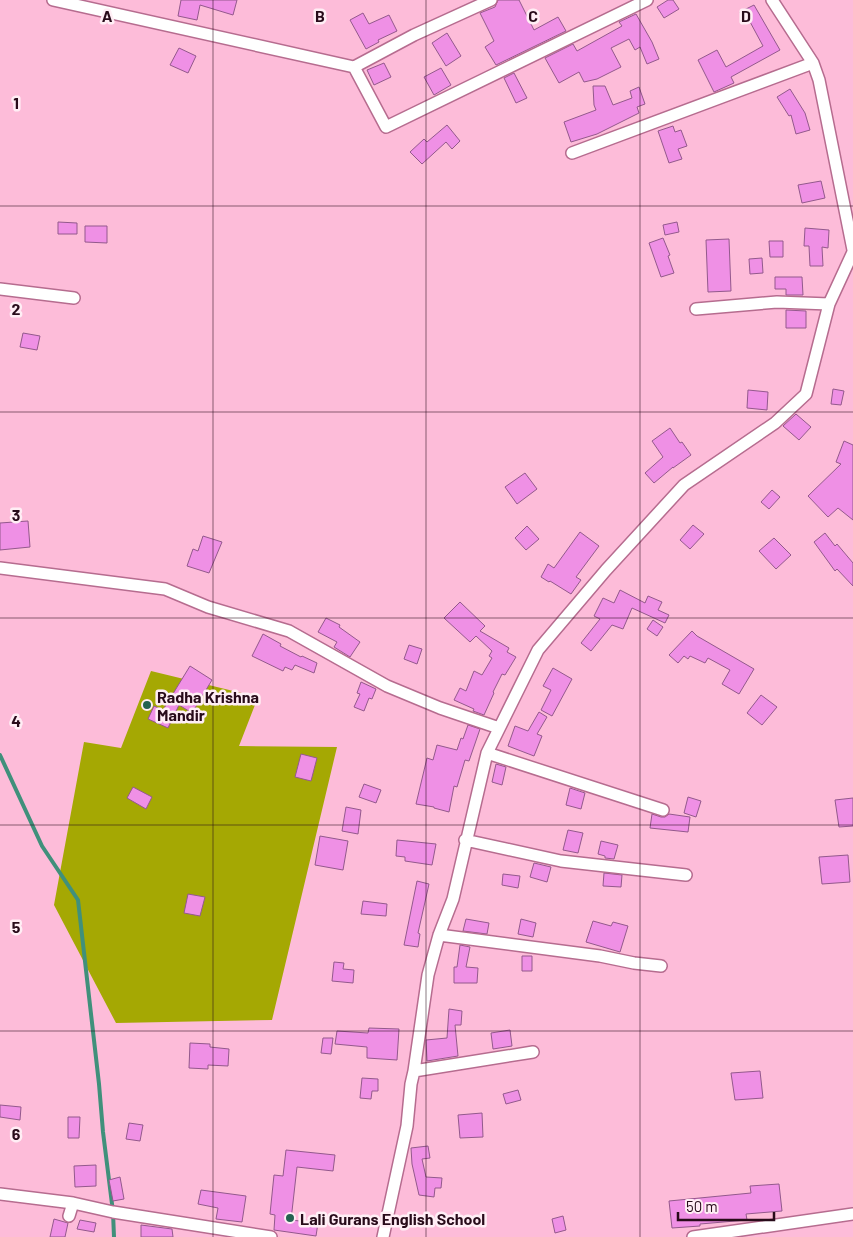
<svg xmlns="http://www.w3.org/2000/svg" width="853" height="1237" viewBox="0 0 853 1237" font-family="Barlow,sans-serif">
<rect width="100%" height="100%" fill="#fdbcd9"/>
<path fill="#a5a803" d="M 151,671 L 258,697 L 239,746 L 337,747 L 272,1020 L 116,1023 L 54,905 L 84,742 L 121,748 Z"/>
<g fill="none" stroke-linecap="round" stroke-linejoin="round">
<path stroke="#40907b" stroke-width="4" d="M 0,755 L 42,846 L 78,900 L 99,1084 L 103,1132 L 113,1212 L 114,1237"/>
</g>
<path fill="#ef90e5" stroke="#93598c" d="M 181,0 L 237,0 L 233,15 L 200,5 L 197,20 L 178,16 Z
M 498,0 L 519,0 L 534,30 L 558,17 L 566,31 L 496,65 L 485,47 L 494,41 L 480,13 L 495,7 Z
M 668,0 L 673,0 L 679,9 L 664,18 L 657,7 Z
M 754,5 L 780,50 L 731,77 L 734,83 L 714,92 L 698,60 L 717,50 L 726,67 L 763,46 L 749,20 L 746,22 L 740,12 Z
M 363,13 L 369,24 L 389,15 L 397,31 L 378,40 L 379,42 L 366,49 L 350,20 Z
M 636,14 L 652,42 L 659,59 L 647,64 L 640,47 L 635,50 L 629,39 L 611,48 L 621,67 L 597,79 L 584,82 L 579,72 L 559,83 L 545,58 L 573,44 L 577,51 L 622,26 L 619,22 Z
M 447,33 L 461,56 L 446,66 L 432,43 Z
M 179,48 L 196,56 L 188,73 L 170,65 Z
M 384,63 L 391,77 L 374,85 L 367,70 Z
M 441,68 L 451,85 L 434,95 L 424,77 Z
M 514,73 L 527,98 L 516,103 L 504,78 Z
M 593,86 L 605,86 L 613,105 L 632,98 L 630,91 L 639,87 L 645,104 L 637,107 L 639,113 L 597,134 L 571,142 L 564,122 L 596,110 L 594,105 Z
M 790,89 L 805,113 L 810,130 L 796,134 L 791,115 L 789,116 L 777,97 Z
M 447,125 L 460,141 L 452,149 L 446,142 L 422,164 L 410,152 L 424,139 L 427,142 Z
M 673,126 L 675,132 L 681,130 L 687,146 L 678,149 L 682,159 L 669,163 L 658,131 Z
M 821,181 L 825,198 L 802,203 L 798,185 Z
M 58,222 L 77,223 L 77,234 L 58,234 Z
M 677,222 L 679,232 L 665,235 L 663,225 Z
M 85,226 L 107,226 L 107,243 L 85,242 Z
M 805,228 L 829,230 L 828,248 L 822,247 L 823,266 L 810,266 L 809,246 L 804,246 Z
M 663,238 L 670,255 L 668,256 L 674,273 L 661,277 L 649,243 Z
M 729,239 L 731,291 L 708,292 L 706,240 Z
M 769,241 L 783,241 L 783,257 L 770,257 Z
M 762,258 L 763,273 L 750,274 L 749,259 Z
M 775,277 L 802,277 L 803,295 L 786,295 L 786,289 L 775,289 Z
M 786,310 L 806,311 L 806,328 L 786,328 Z
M 23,333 L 40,336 L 37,350 L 20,347 Z
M 833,389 L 844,391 L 841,405 L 831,404 Z
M 748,390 L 768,392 L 767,410 L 747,408 Z
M 796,414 L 811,427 L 799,440 L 783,426 Z
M 670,428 L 680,443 L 682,442 L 691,455 L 673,468 L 673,467 L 654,483 L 645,473 L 663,457 L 652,441 Z
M 844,441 L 853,445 L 853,520 L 838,508 L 828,517 L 808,496 L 841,464 L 836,462 Z
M 525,473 L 537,489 L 517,504 L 505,487 Z
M 772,490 L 780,497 L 769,509 L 761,502 Z
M 28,521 L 30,547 L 0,550 L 0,523 Z
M 693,525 L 704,534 L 690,549 L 680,540 Z
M 527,526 L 539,539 L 526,550 L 515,538 Z
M 580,532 L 599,546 L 576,577 L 581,580 L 571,594 L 550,581 L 549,582 L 541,577 L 548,564 L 554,568 Z
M 825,533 L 835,546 L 837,544 L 853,563 L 853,586 L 837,569 L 835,571 L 814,542 Z
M 203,536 L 222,542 L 209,573 L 187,566 L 193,549 L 198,551 Z
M 774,538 L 791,555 L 776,569 L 759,551 Z
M 620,590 L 645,603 L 648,596 L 662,602 L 658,610 L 669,615 L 665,623 L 632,608 L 623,629 L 612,625 L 591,651 L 581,643 L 600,619 L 594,616 L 603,598 L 614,603 Z
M 460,602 L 485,626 L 480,631 L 509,648 L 507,652 L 516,657 L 505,675 L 502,674 L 493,692 L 494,693 L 484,715 L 473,711 L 474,709 L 454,700 L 460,688 L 466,691 L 474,671 L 482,675 L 492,658 L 489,656 L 492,651 L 476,636 L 470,642 L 444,618 Z
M 326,618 L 340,625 L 339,627 L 360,642 L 350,657 L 334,647 L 337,642 L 318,632 Z
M 653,620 L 663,627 L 657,636 L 647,629 Z
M 692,631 L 697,636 L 754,669 L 739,694 L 722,684 L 730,670 L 708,658 L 705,663 L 690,656 L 688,659 L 684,656 L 678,663 L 669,655 Z
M 263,634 L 281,644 L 280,646 L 301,657 L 302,656 L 317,663 L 314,673 L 295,665 L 292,670 L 285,667 L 283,671 L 252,656 Z
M 409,645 L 422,649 L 417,664 L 404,659 Z
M 190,666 L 212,680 L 192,713 L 179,705 L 168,728 L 148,719 L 154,706 L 163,710 Z
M 553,668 L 572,679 L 552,716 L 541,710 L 551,690 L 543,686 Z
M 361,682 L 376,689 L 372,699 L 369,698 L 364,711 L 354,707 L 360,694 L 357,693 Z
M 761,695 L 777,707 L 762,725 L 747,713 Z
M 539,712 L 547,717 L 537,734 L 542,736 L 534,756 L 508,746 L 515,726 L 528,731 Z
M 468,725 L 480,729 L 469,761 L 465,760 L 457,787 L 454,786 L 449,812 L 434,808 L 434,807 L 416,804 L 427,758 L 433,760 L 437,745 L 457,750 L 461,738 L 463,739 Z
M 301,754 L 317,758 L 311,781 L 295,777 Z
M 496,764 L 506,767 L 502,785 L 492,782 Z
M 364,784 L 381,790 L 376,803 L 359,797 Z
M 133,787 L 152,797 L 146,809 L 127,798 Z
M 570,788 L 585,793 L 581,809 L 566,805 Z
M 688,797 L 701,801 L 696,817 L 684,813 Z
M 853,798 L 853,826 L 839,827 L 835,800 Z
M 346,807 L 361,810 L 358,834 L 342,831 Z
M 652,814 L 661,817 L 665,817 L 669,814 L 690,817 L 688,832 L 650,828 Z
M 568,830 L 583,833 L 578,853 L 563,850 Z
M 320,836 L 348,841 L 343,870 L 315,865 Z
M 397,840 L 436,844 L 432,865 L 405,861 L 405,857 L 396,856 Z
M 601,841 L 618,845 L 614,859 L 605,858 L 605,856 L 598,854 Z
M 848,855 L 850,882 L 822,884 L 819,857 Z
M 534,863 L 551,867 L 547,882 L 530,877 Z
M 604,873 L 622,875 L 621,887 L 603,886 Z
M 503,874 L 520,876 L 518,888 L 502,885 Z
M 417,881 L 429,884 L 418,933 L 420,934 L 418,947 L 404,945 Z
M 188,894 L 205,897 L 200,916 L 184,913 Z
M 363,901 L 387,904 L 386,916 L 361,914 Z
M 466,919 L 489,923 L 487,934 L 463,931 Z
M 521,919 L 536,923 L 533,937 L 518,934 Z
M 593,921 L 611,926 L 613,922 L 628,926 L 620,952 L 586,942 Z
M 460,945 L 470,947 L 466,967 L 478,968 L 477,983 L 454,983 L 454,967 L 457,967 Z
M 522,956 L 532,956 L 532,971 L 522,971 Z
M 334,962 L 344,963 L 343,969 L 354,970 L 353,983 L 332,981 Z
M 449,1009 L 462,1011 L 461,1025 L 455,1025 L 458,1056 L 427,1061 L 426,1040 L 447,1038 Z
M 369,1028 L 399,1029 L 397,1060 L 367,1058 L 367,1047 L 335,1044 L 337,1031 L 368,1033 Z
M 510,1030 L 512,1046 L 493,1049 L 491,1033 Z
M 323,1038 L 333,1038 L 331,1054 L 321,1053 Z
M 190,1043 L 210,1044 L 210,1047 L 229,1049 L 228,1066 L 208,1065 L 208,1069 L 189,1068 Z
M 760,1071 L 763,1098 L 735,1100 L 731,1073 Z
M 362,1078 L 378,1079 L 378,1091 L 372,1091 L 371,1099 L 360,1098 Z
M 518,1090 L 521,1100 L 506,1104 L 503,1094 Z
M 0,1105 L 21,1107 L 20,1120 L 0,1117 Z
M 482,1113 L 483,1137 L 460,1138 L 458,1115 Z
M 68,1117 L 80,1117 L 79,1138 L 68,1138 Z
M 129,1123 L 143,1125 L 140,1141 L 126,1139 Z
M 428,1146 L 430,1158 L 422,1159 L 426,1177 L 442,1178 L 441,1188 L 435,1188 L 434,1197 L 419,1195 L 412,1164 L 411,1148 Z
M 286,1150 L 335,1155 L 333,1171 L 297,1167 L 291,1220 L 318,1223 L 316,1236 L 274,1230 L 275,1215 L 270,1214 L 274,1175 L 283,1176 Z
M 96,1165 L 96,1186 L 75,1187 L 74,1166 Z
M 120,1177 L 124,1199 L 113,1201 L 109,1180 Z
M 779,1184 L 782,1211 L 746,1214 L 747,1220 L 700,1224 L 700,1226 L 672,1228 L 669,1201 L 751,1193 L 750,1186 Z
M 201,1190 L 246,1196 L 242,1222 L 216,1219 L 218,1208 L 198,1204 Z
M 563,1216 L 566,1230 L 555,1233 L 552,1219 Z
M 54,1219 L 68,1223 L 65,1237 L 50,1237 Z
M 80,1220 L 96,1223 L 94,1232 L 77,1229 Z
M 141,1225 L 172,1229 L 173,1237 L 141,1237 Z"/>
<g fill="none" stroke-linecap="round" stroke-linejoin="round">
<g stroke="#b66c8f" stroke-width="14">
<path id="minor" d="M 53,0 L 354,67 L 414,35 L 491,0
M 772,0 L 813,63 L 819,80 L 853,250
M 354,67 L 386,127 L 647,0
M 572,153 L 813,63
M 0,289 L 74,298
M 696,309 L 777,302 L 829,304
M 0,568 L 165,589 L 208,607 L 289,631 L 387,686 L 440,708 L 499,728
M 487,753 L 663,810
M 465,840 L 561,861 L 686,875
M 439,935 L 600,956 L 634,963 L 661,966
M 414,1071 L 533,1052
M 0,1194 L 73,1203
M 69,1216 L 73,1203 L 113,1212 L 271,1237
M 383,1237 L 407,1126 L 411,1084 L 414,1071 L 428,975 L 439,935 L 453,899 L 487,753 L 538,650 L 606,570 L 684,485 L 775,423 L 806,394 L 829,304 L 853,252
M 693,1237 L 853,1214"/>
</g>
<use href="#minor" stroke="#fff" stroke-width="11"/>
</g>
<path fill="none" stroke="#280b1a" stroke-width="1" stroke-opacity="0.55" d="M 213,0 L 213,1237M 426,0 L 426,1237M 640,0 L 640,1237M 0,206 L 853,206M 0,412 L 853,412M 0,618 L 853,618M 0,825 L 853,825M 0,1031 L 853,1031"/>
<g fill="#236350" stroke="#ffeef5" stroke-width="2">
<circle cx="147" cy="705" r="5"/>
<circle cx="290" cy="1218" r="5"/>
</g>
<g text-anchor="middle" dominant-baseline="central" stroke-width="5" stroke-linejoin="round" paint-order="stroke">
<g font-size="16" font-weight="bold" fill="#280b1a" stroke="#ffeef5" text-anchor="start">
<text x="157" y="696">Radha Krishna<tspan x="157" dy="18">Mandir</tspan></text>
<text x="300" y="1218">Lali Gurans English School</text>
</g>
</g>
<g font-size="16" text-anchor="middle" font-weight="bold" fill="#280b1a" stroke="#ffeef5" stroke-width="5" stroke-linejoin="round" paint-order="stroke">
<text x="107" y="22">A</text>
<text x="320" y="22">B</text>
<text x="533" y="22">C</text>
<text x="746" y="22">D</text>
<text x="16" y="109">1</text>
<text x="16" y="315">2</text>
<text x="16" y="521">3</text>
<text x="16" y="727">4</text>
<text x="16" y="933">5</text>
<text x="16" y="1140">6</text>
</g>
<path d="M678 1212v8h96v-8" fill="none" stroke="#280b1a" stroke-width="2.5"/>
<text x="686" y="1212" font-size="15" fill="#280b1a" stroke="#ffeef5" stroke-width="4" paint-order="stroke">50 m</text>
</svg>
